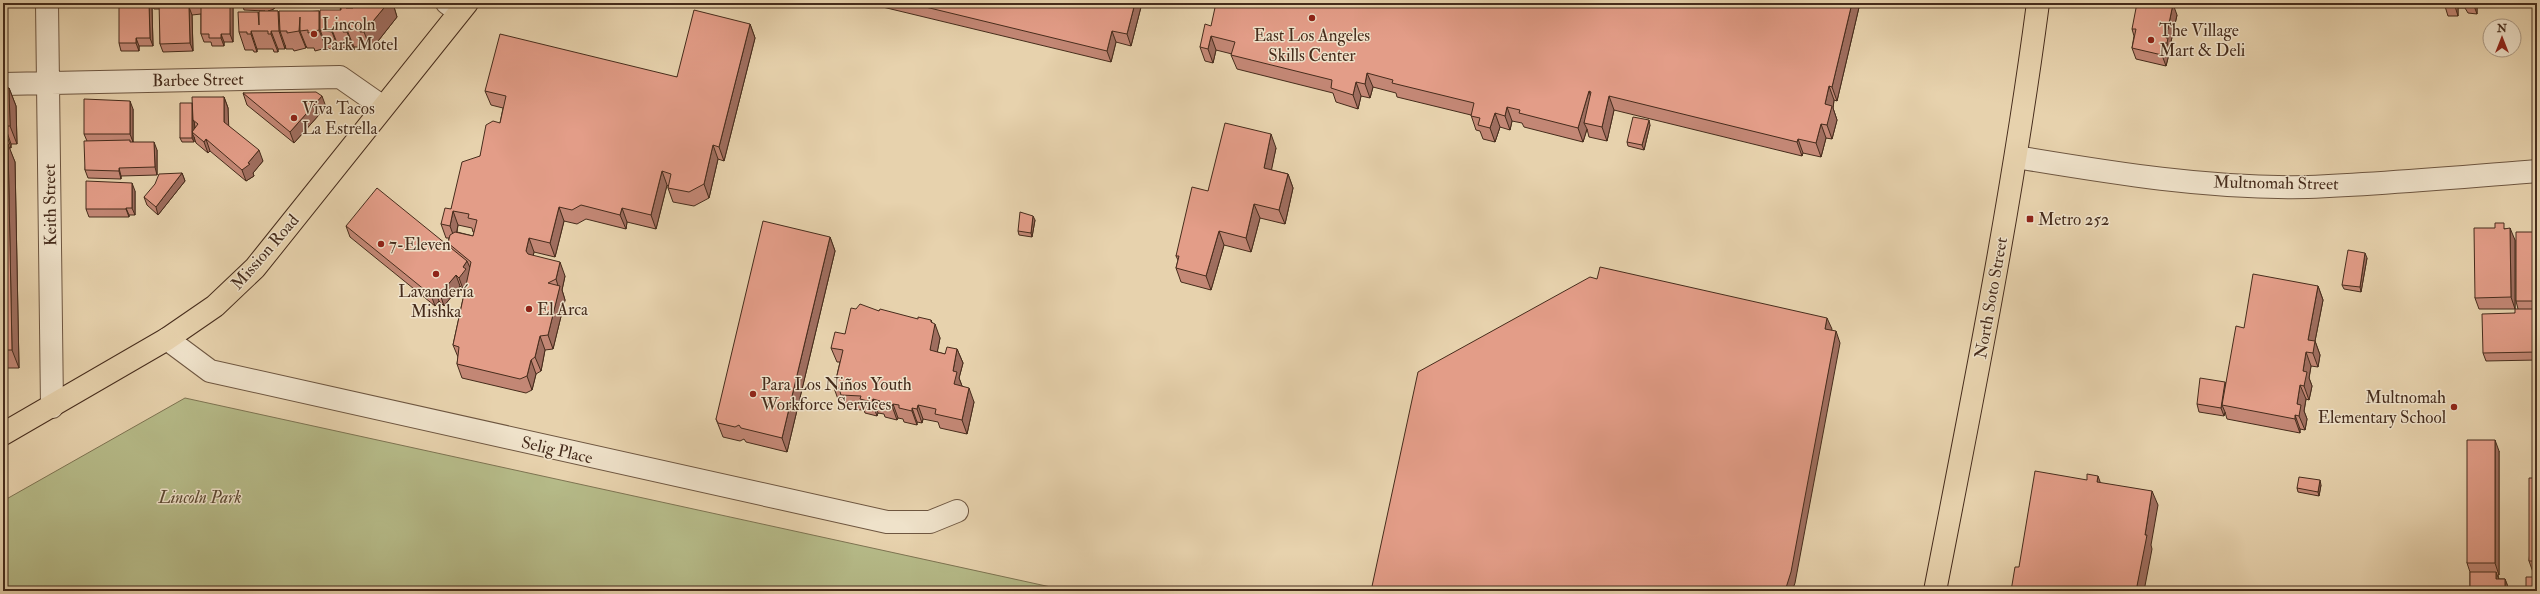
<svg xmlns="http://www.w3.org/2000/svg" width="2540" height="594" viewBox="0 0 2540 594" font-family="'IM FELL Double Pica',serif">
<rect width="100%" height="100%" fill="#e7d2ad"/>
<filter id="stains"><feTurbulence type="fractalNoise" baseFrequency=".005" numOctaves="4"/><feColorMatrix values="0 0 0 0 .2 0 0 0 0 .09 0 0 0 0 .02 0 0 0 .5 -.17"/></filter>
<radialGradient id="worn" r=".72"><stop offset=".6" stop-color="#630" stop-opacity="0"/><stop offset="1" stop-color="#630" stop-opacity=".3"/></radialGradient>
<path fill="#b6bb89" stroke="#7e7452" d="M 185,398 L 1069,591 L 3,591 L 3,501 Z"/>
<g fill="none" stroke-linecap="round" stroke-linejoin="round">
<g stroke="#6e5640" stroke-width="24">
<path id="minor" d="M 47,3 L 52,407
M 447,3 L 459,12
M 3,84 L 340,77 L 383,107
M 167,339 L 210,371 L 887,522 L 930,522 L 957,511"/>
</g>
<g stroke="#6e5640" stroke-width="24">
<path id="tertiary" d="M 2016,157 C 2112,173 2210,189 2308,187 C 2384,184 2461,177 2537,171"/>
</g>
<g stroke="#462c1c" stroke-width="24">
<path id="primary" d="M 3,434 L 167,339 L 215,306 L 255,268 L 467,3
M 1935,591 C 1973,396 2012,201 2038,3"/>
</g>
<use href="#minor" stroke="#efe2ca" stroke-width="22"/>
<use href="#tertiary" stroke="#efe2ca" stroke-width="22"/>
<use href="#primary" stroke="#e7d2ad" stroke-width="22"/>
</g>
<path fill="#c38775" stroke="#462c1c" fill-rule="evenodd" d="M 151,3 L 231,3 L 233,8 L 233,42 L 224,42 L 224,46 L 212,46 L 211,42 L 204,42 L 201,34 L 201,14 L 192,15 L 193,51 L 163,52 L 160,44 L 160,9 L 154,9 Z
M 242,3 L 276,3 L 276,6 L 274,9 L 268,11 L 278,11 L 279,14 L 319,11 L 320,14 L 341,10 L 338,3 L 394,3 L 394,7 L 397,17 L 371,50 L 367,50 L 366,47 L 354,47 L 354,50 L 350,50 L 349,47 L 339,48 L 339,50 L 327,48 L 326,45 L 326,48 L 315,51 L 314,48 L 307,48 L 306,46 L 306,48 L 294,51 L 293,49 L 286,49 L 285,45 L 285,49 L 278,49 L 278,52 L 274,52 L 273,49 L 257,49 L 257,52 L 254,52 L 253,50 L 245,50 L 239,32 L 258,12 L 259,14 L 265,11 L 244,10 Z
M 866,3 L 1142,3 L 1131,46 L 1116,42 L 1111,62 Z
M 1860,3 L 1837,101 L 1834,100 L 1833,108 L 1837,120 L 1832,139 L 1826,138 L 1821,157 L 1803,153 L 1802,156 L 1614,110 L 1607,141 L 1589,137 L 1587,129 L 1583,142 L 1524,127 L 1522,123 L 1512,121 L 1510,130 L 1500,127 L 1495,142 L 1483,139 L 1480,131 L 1476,130 L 1471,115 L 1397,97 L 1396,93 L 1373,87 L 1370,98 L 1361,96 L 1358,109 L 1336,102 L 1333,93 L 1237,69 L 1231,55 L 1232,54 L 1216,50 L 1213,63 L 1205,61 L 1200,47 L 1211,26 Z
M 2444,3 L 2499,3 L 2499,6 L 2477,6 L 2477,14 L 2468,13 L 2465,8 L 2458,8 L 2458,16 L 2448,16 Z
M 152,8 L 153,46 L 139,46 L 139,51 L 121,51 L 119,43 Z
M 2177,15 L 2170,46 L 2172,50 L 2171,54 L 2169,54 L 2166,66 L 2136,59 L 2132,48 L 2134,36 L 2132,29 Z
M 750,24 L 755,38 L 724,161 L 718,159 L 709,198 L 694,206 L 673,202 L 668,188 L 668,186 L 667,185 L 656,229 L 627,222 L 626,229 L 586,219 L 577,224 L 564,221 L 555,257 L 534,252 L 533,256 L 565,276 L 562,290 L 565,300 L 553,349 L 545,350 L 541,371 L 536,374 L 532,390 L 526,393 L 462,378 L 457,364 L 458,357 L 453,345 L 466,285 L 463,289 L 460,286 L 444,306 L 439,301 L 435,306 L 350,237 L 346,226 L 449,246 L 448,243 L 449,238 L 446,238 L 441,224 L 451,209 L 480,156 L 500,123 L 503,108 L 491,105 L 485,91 L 677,77 ZM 458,225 L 472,228 L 473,232 L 474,232 L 473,236 L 457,232 Z
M 9,88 L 16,106 L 17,144 L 11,144 L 11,148 L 9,148 L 15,162 L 19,368 L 3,368 L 3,89 Z
M 243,93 L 326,107 L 294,143 L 247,105 Z
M 224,97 L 228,108 L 228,125 L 263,161 L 253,173 L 254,176 L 246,181 L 210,151 L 208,153 L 196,143 L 194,137 L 194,142 L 182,142 L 180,138 L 192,103 ZM 194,122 L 195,127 L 194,129 Z
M 133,109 L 133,142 L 157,150 L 157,175 L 121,176 L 121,179 L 88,178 L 85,170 L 87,141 L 84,134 Z
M 1650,125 L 1644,150 L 1628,146 L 1627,142 Z
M 1276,148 L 1271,170 L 1288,174 L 1293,188 L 1285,224 L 1260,218 L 1251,252 L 1224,245 L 1211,290 L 1181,282 L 1176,268 L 1178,260 L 1176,256 L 1208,191 Z
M 182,173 L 185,181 L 158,215 L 147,205 L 144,197 Z
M 135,191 L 135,215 L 129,215 L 129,217 L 89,217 L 86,209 Z
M 1035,220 L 1032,237 L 1019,235 L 1018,231 Z
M 2495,228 L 2506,229 L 2515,240 L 2515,309 L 2479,309 L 2475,298 Z
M 2537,232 L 2537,360 L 2486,361 L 2483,353 L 2518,309 L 2516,301 Z
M 830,237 L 835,251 L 787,452 L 746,442 L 744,439 L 740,441 L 723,437 L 716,419 Z
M 2367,258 L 2361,292 L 2344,289 L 2342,285 Z
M 2318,286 L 2323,300 L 2315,341 L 2320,355 L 2318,367 L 2311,366 L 2309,378 L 2312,386 L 2309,400 L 2306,399 L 2304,411 L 2307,419 L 2305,430 L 2300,429 L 2300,433 L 2227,419 L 2225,412 L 2224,416 L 2199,412 L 2197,404 L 2226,384 L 2244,328 Z
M 856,309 L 879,311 L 932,323 L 940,338 L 937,352 L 945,354 L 957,349 L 963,363 L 959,378 L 962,386 L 974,402 L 967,434 L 940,428 L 938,422 L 923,419 L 922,423 L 917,422 L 917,425 L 904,422 L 903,419 L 898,418 L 897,420 L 885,417 L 884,414 L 878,413 L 877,416 L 865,413 L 864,410 L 846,409 L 843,402 L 839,402 L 834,388 L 840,362 L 837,362 L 831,348 L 845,334 Z
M 2499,451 L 2499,575 L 2498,575 L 2499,579 L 2505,579 L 2508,587 L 2508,591 L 2470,591 L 2470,572 L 2467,563 Z
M 2537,478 L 2537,575 L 2534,575 L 2529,561 Z
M 2321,485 L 2319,496 L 2298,492 L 2297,488 Z"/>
<path fill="#9f6e5f" stroke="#462c1c" d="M 149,3 L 150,3 L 152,8 L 153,46 L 150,38 Z
M 229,3 L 231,3 L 233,8 L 233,42 L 230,34 Z
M 272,3 L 276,3 L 276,6 L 274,9 Z
M 388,3 L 394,3 L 394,7 L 397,17 L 371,50 L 364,32 Z
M 1135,3 L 1142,3 L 1131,46 L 1127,34 Z
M 1852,3 L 1860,3 L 1837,101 L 1832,87 Z
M 2454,3 L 2457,3 L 2458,8 L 2458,16 Z
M 2473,3 L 2476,3 L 2477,6 L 2477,14 Z
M 2173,4 L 2177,15 L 2170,46 L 2172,50 L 2171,54 L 2167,43 L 2166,38 Z
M 189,7 L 192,15 L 193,51 L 190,43 Z
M 278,11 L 285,29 L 280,31 L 285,45 L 285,49 L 279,31 Z
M 319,11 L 326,29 L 320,30 L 326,45 L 326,48 L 319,30 Z
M 300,17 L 300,31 L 306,46 L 306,48 L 299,31 Z
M 750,24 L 755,38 L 724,161 L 719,147 Z
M 332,30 L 339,48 L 339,50 L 332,32 Z
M 347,30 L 354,47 L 354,50 L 347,32 Z
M 251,31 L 257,49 L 257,52 L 251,34 Z
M 271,31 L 278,49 L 278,52 L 271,34 Z
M 1112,31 L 1116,42 L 1111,62 L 1107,51 Z
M 221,34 L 224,42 L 224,46 L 221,38 Z
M 1211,36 L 1216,50 L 1213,63 L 1208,49 Z
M 136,38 L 139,46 L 139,51 L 136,43 Z
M 2165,43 L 2169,54 L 2166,66 L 2162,55 Z
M 1367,73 L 1373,87 L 1370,98 L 1365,84 Z
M 1356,82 L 1361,96 L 1358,109 L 1353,95 Z
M 1829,86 L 1834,100 L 1833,108 L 1837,120 L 1832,139 L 1827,125 L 1825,104 Z
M 9,88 L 16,106 L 17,144 L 10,126 Z
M 1589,91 L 1594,105 L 1584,123 L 1587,129 L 1583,142 L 1578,128 Z
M 322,96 L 326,107 L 294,143 L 290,132 Z
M 1609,96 L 1614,110 L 1607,141 L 1602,127 Z
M 224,97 L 228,108 L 229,133 L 224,122 Z
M 130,101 L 133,109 L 133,142 L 130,134 Z
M 192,103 L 193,107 L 193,120 L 194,122 L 194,133 L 192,132 Z
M 1507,107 L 1512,121 L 1510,130 L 1505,116 Z
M 1495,113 L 1500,127 L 1495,142 L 1490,128 Z
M 1649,120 L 1650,125 L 1644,150 L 1642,145 Z
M 1821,124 L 1826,138 L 1821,157 L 1816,143 Z
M 5,126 L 11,144 L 11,148 L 5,130 Z
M 192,133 L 194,137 L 194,142 L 192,138 Z
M 1271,134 L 1276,148 L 1269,182 L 1264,168 Z
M 206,139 L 210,151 L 208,153 L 204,142 Z
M 1798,139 L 1803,153 L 1802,156 L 1797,142 Z
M 154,142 L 157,150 L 157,175 L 155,167 Z
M 8,144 L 15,162 L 19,368 L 12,350 Z
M 713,145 L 718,159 L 709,198 L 704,184 Z
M 259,150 L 263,161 L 253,173 L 254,176 L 246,181 L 242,170 Z
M 119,168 L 121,176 L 121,179 L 119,171 Z
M 662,171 L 667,185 L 656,229 L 651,215 Z
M 182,173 L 185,181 L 158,215 L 156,207 Z
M 1288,174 L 1293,188 L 1285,224 L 1279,210 Z
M 132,183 L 135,191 L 135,215 L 132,208 Z
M 1254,204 L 1260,218 L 1251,252 L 1246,238 Z
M 559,207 L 564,221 L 555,257 L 550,243 Z
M 126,208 L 129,215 L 129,217 L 126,209 Z
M 622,208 L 627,222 L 626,229 L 620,215 Z
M 453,211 L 458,225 L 455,240 L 450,226 Z
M 1033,216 L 1035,220 L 1032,237 L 1031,233 Z
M 2510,228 L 2515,240 L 2515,309 L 2511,297 Z
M 1219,231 L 1224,245 L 1211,290 L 1206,276 Z
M 830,237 L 835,251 L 787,452 L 782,438 Z
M 529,238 L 534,252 L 531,265 L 526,251 Z
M 2365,253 L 2367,258 L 2361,292 L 2360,287 Z
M 467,261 L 472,272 L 470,280 L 463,289 L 459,278 L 463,267 Z
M 560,262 L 565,276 L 562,290 L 565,300 L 553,349 L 548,335 L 559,289 L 556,279 Z
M 456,275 L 460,286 L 444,306 L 440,294 Z
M 2318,286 L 2323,300 L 2315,341 L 2320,355 L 2318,367 L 2308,340 Z
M 435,290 L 439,301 L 435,306 L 431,295 Z
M 1827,318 L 1832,329 L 1829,340 L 1825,329 Z
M 931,320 L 934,328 L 935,324 L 940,338 L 935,364 L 930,350 L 931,322 Z
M 1836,331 L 1840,343 L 1795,583 L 1792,591 L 1785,591 Z
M 540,336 L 545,350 L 541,371 L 535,357 Z
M 957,349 L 963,363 L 959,378 L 962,386 L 959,398 L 954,384 L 953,371 Z
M 2306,352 L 2311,366 L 2309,378 L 2312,386 L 2309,400 L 2304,386 L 2303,371 Z
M 531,360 L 536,374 L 532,390 L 527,376 Z
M 2225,382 L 2228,390 L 2222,405 L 2225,412 L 2224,416 L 2221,408 Z
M 2300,385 L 2306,399 L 2304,411 L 2307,419 L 2305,430 L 2299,416 L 2297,404 Z
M 969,388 L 974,402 L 967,434 L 962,420 Z
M 873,399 L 878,413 L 877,416 L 872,402 Z
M 893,404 L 898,418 L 897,420 L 892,406 Z
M 918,405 L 923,419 L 922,423 L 917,409 Z
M 912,408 L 917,422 L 917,425 L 912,411 Z
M 2295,415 L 2300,429 L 2300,433 L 2295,419 Z
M 2495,440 L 2499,451 L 2499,575 L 2495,563 Z
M 2098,476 L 2103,490 L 2097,482 Z
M 2320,480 L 2321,485 L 2319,496 L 2318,492 Z
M 2152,491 L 2158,505 L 2151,545 L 2152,549 L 2144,591 L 2136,591 Z
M 2496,572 L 2499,580 L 2496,579 Z
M 2505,579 L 2508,587 L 2508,591 L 2505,591 Z"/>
<path fill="#e39d88" stroke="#462c1c" d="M 119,3 L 149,3 L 150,38 L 136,38 L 136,43 L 119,43 Z
M 159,3 L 200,3 L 200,6 L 189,7 L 190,43 L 160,44 Z
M 201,3 L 230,3 L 230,34 L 221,34 L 221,38 L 209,38 L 209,34 L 201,34 Z
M 353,3 L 388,3 L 364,32 L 360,32 L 360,29 L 347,30 L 347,32 L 343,32 L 343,30 L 332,30 L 332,32 L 320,30 L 320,10 L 341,10 L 341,5 L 346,5 L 346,8 L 353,8 Z
M 909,3 L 1135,3 L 1127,34 L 1112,31 L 1107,51 Z
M 1216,3 L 1852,3 L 1832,87 L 1829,86 L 1825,104 L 1832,106 L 1827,125 L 1821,124 L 1816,143 L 1798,139 L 1797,142 L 1609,96 L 1602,127 L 1584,123 L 1591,92 L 1589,91 L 1578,128 L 1519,113 L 1520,110 L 1507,107 L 1505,116 L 1495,113 L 1490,128 L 1478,125 L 1480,118 L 1471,116 L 1474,103 L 1392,83 L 1393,80 L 1367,73 L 1365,84 L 1356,82 L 1353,95 L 1331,88 L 1332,80 L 1231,55 L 1235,42 L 1211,36 L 1208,49 L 1200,47 L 1205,24 L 1211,26 Z
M 2137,3 L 2169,3 L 2173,4 L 2166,38 L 2168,38 L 2167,43 L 2165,43 L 2162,55 L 2132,48 L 2136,29 L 2132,29 Z
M 2444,3 L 2454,3 L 2454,4 L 2444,4 Z
M 694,10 L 750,24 L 719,147 L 713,145 L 704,184 L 689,192 L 668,188 L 671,174 L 662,171 L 651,215 L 622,208 L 620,215 L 581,205 L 572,210 L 559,207 L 550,243 L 529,238 L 526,251 L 528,254 L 560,262 L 556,279 L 548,283 L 560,286 L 548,335 L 540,336 L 535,357 L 531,360 L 527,376 L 520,379 L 457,364 L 459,347 L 453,345 L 471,262 L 448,243 L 450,235 L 455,232 L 473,236 L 477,220 L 468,218 L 469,214 L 453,211 L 450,226 L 441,224 L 445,208 L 451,209 L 462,162 L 480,156 L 486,125 L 493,121 L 500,123 L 506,96 L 485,91 L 500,34 L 677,77 Z
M 259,11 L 278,11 L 279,31 L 271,31 L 271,34 L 268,34 L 268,31 L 251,31 L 251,34 L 247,34 L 247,32 L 239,32 L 238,12 L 258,12 L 259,25 Z
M 279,11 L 319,11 L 319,30 L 308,33 L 308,30 L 300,31 L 300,17 L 299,31 L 287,33 L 287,31 L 280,31 Z
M 9,88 L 10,126 L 5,126 L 5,130 L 3,130 L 3,89 Z
M 316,92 L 322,96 L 290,132 L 243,93 Z
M 192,97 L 224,97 L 224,122 L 259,150 L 248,163 L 250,164 L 242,170 L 206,139 L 204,142 L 192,132 L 198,124 L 193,120 Z
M 84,99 L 130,101 L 130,134 L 84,134 Z
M 180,103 L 192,103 L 192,138 L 180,138 Z
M 1633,117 L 1649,120 L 1642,145 L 1627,142 Z
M 1225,123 L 1271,134 L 1264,168 L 1288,174 L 1279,210 L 1254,204 L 1246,238 L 1219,231 L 1206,276 L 1176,268 L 1179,256 L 1176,256 L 1192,187 L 1208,191 Z
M 130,140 L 130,142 L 154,142 L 155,167 L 119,168 L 119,171 L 85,170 L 84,141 Z
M 3,144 L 8,144 L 12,350 L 3,350 Z
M 182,173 L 156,207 L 144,197 L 155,184 L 159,174 Z
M 86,181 L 132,183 L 132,208 L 126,208 L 126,209 L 86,209 Z
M 377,188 L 467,261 L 463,267 L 466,269 L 459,278 L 456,275 L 440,294 L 435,290 L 431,295 L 346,226 Z
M 1020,212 L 1033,216 L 1031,233 L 1018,231 Z
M 763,221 L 830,237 L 782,438 L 741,428 L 739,425 L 735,427 L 718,423 L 716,419 Z
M 2495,223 L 2504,223 L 2504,229 L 2510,228 L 2511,297 L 2475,298 L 2474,228 L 2495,228 Z
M 2516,232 L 2537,232 L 2537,301 L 2516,301 Z
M 2348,250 L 2365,253 L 2360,287 L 2342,285 Z
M 1600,267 L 1827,318 L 1825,329 L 1836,331 L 1791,572 L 1785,591 L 1371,591 L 1418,372 L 1590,277 L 1597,279 Z
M 2253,274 L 2318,286 L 2308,340 L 2315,341 L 2313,353 L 2306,352 L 2303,371 L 2307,372 L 2304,386 L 2300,385 L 2297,404 L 2301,405 L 2299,416 L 2295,415 L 2295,419 L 2222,405 L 2236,326 L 2244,328 Z
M 860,304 L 879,311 L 880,309 L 918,319 L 918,317 L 931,320 L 931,322 L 935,324 L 930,350 L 945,354 L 947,347 L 957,349 L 953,371 L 957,372 L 954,384 L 969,388 L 962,420 L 935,414 L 936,409 L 918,405 L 917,409 L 912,408 L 912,411 L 899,408 L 899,405 L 893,404 L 892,406 L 880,403 L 880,401 L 873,399 L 872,402 L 860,399 L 861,396 L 841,395 L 839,388 L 834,388 L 843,350 L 831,348 L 835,332 L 845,334 L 851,308 L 856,309 Z
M 2515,309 L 2537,309 L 2537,352 L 2483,353 L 2482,314 L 2515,313 Z
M 2200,378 L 2225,382 L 2221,408 L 2197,404 Z
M 2467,440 L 2495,440 L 2495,563 L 2467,563 Z
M 2035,471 L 2087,480 L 2087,474 L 2098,476 L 2097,482 L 2152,491 L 2145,535 L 2147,535 L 2136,591 L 2011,591 L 2015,567 L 2019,567 Z
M 2299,477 L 2320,480 L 2318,492 L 2297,488 Z
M 2529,478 L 2537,478 L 2537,561 L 2529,561 Z
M 2470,572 L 2496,572 L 2496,579 L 2505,579 L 2505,591 L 2470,591 Z
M 2526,577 L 2537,577 L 2537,591 L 2526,591 Z"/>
<g fill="#8f2418" stroke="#efe2ca" stroke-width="1.5">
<circle cx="1312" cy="18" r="4"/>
<circle cx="314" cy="34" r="4"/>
<circle cx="2151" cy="40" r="4"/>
<circle cx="294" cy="118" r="4"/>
<rect x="2026" y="215" width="8" height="8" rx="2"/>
<circle cx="381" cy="244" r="4"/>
<circle cx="436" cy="274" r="4"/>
<circle cx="529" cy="309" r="4"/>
<circle cx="753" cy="394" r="4"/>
<circle cx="2454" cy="407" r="4"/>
</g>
<g text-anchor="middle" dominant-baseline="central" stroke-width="3" stroke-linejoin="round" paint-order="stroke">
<g font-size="17" fill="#462c1c" stroke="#efe2ca" text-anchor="start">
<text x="322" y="24">Lincoln<tspan x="322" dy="20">Park Motel</tspan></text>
<text x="2159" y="30">The Village<tspan x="2159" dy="20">Mart &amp; Deli</tspan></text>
<text x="1312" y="35" text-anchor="middle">East Los Angeles<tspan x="1312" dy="20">Skills Center</tspan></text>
<text x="302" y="108">Viva Tacos<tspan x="302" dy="20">La Estrella</tspan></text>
<text x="2038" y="219">Metro 252</text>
<text x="389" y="244">7-Eleven</text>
<text x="436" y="291" text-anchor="middle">Lavandería<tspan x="436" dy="20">Mishka</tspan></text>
<text x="537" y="309">El Arca</text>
<text x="761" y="384">Para Los Niños Youth<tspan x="761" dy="20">Workforce Services</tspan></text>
<text x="2446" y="397" text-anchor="end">Multnomah<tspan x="2446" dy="20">Elementary School</tspan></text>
</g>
<g font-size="17" fill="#462c1c" stroke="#efe2ca">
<text transform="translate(198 80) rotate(-1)">Barbee Street</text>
<text transform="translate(2276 183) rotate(1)">Multnomah Street</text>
<text transform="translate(50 205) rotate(-91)">Keith Street</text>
<text transform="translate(265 252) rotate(-49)">Mission Road</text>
<text transform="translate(1991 298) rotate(-80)">North Soto Street</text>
<text transform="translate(557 450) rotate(13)">Selig Place</text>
</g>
<g font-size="17" font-style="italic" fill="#5c4932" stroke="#efe2ca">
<text x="200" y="497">Lincoln Park</text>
</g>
</g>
<rect width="2540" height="594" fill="none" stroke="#e7d2ad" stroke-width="16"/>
<rect x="4" y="4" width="2532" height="586" fill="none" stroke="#462c1c" stroke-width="2"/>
<rect x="8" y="8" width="2524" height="578" fill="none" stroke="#462c1c"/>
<g transform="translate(2502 38)"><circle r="19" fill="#efe2ca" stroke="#ab9984"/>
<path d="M0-3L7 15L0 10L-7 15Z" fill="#8f2418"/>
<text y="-6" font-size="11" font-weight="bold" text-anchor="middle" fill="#462c1c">N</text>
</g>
<rect width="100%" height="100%" filter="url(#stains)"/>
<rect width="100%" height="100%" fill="url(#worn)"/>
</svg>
